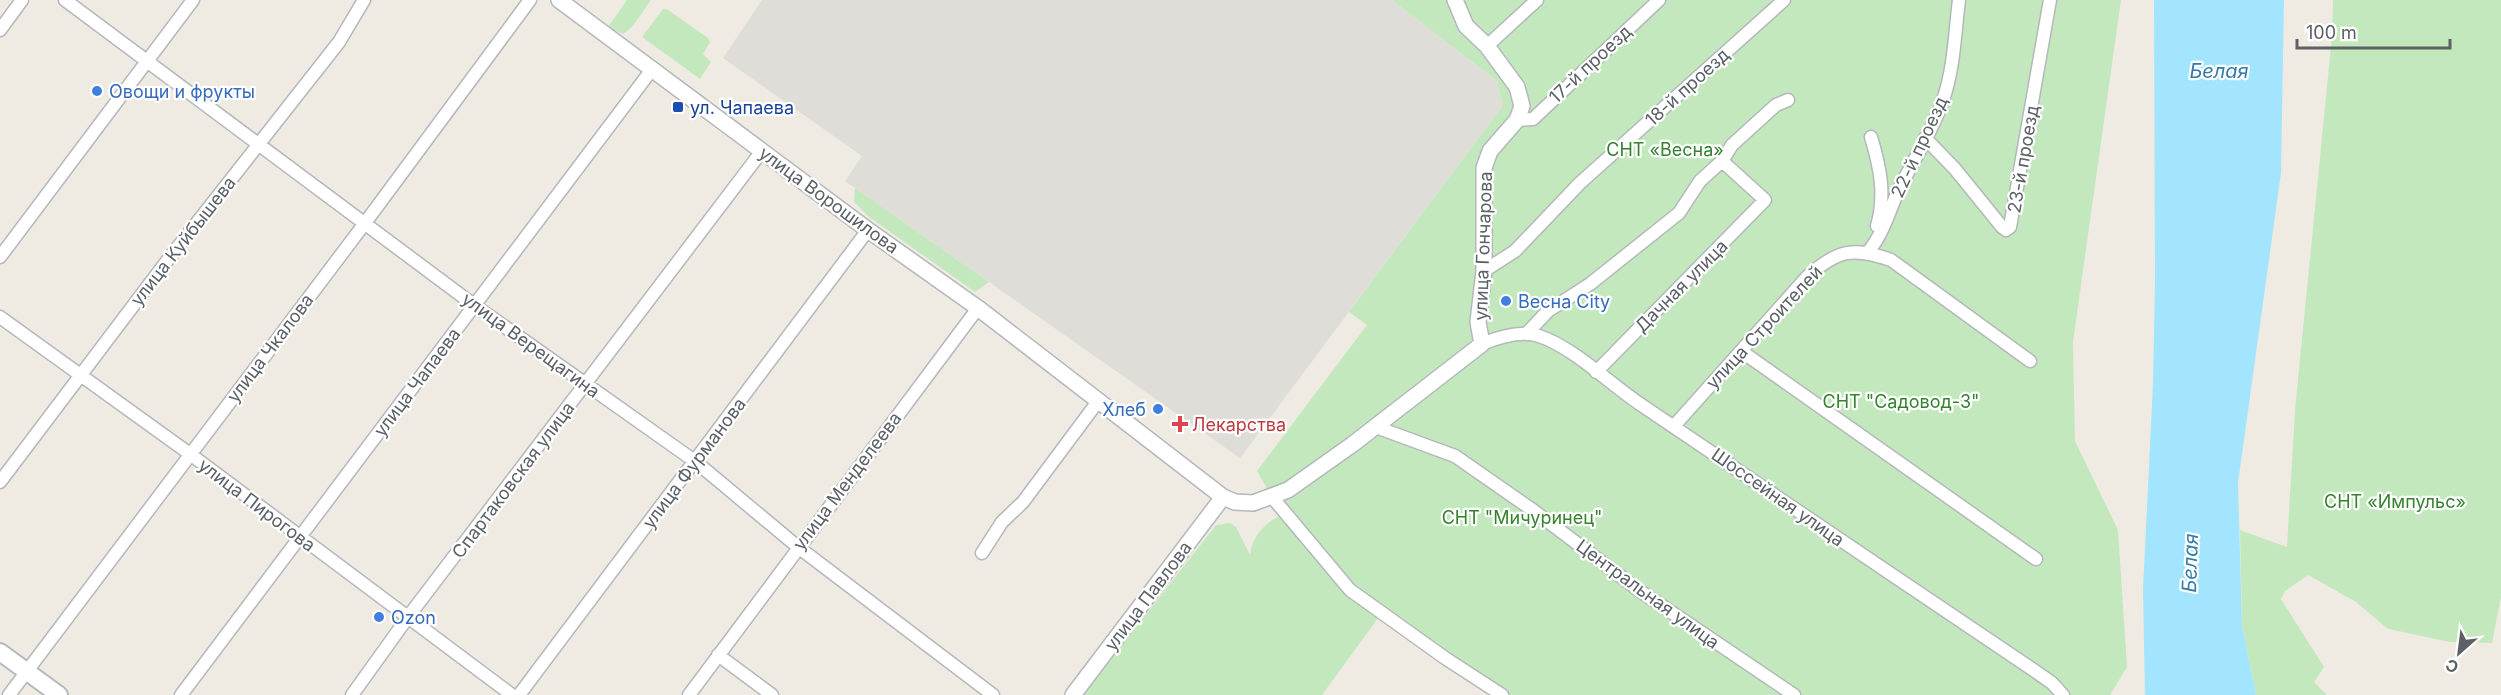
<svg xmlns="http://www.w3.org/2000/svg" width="2501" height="695" viewBox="0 0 2501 695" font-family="Inter,sans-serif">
<rect width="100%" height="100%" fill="#efebe3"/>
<path fill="#dfddd8" d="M 762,0 L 1392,0 L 1497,81 L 1503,105 L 1240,458 L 845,181 L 862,156 L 723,58 Z"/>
<path fill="#c4e8be" d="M 627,0 L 651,0 L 632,27 L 623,34 L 608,27 Z
M 1392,0 L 2121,0 L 2073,342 L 2075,441 L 2118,530 L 2127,667 L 2110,695 L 1502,695 L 1381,614 L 1322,695 L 1083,695 L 1216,525 L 1230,523 L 1236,527 L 1250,555 C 1252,537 1265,522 1282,515 L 1257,471 L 1367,325 L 1349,312 L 1503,105 L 1497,81 Z
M 2333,0 L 2501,0 L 2501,597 L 2492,643 L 2450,642 L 2388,629 L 2356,602 L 2308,575 L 2285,591 L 2281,599 L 2324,667 L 2314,682 L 2327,695 L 2256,695 L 2242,626 L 2240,530 L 2287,547 L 2295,410 L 2332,36 Z
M 663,9 L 668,10 L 708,38 L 710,42 L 703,54 L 711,62 L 700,79 L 642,37 Z
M 855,188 L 989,282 L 975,292 L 869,217 L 854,202 Z"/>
<path fill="#a3e4ff" d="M 2154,0 L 2284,0 L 2281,173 L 2238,483 L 2242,626 L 2256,695 L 2145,695 L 2143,589 L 2153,384 L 2155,283 Z"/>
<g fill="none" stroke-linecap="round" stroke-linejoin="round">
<g stroke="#b4b7bb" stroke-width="15">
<path id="minor" d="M 65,0 L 474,305 L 696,462 L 798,547 L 993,695
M 0,30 L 22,0
M 1487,46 L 1537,0
M 1517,120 L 1533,119 L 1659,0
M 1871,137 C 1880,167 1886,195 1877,226
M 1925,138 L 1955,169 L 2002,227 L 2006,230 L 2010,227 L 2050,0
M 1868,252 C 1883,234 1889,212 1898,191 C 1913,161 1932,132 1943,100 C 1954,69 1955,32 1959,0
M 0,257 L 193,0
M 1484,271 L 1515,251 L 1580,183 L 1784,0
M 0,317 L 190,454 L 512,695
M 1527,333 L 1548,311 L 1590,284 L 1679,213 L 1700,181 L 1722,161 L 1732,145 L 1776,105 L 1788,100
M 1482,344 C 1499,337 1521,330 1539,336 C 1573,347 1610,384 1640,404 C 1771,493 1901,581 2032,669 L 2052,683 L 2063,695
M 1741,351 L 2036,559
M 1596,372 L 1765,200 L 1722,161
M 1674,426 L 1807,277 C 1838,249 1853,247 1891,260 L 2030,361
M 1376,427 L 1455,456 L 1534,511 L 1640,591 L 1794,695
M 0,482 L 170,257 L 339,42 L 364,0
M 1272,497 L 1350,590 L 1445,658 L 1502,695
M 982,553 L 1002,522 L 1023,502 L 1099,400
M 718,655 L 772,695
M 9,695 L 365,223 L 530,0
M 181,695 L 653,68
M 352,695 L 408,617 L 762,151
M 519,695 L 868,230
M 689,695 L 978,308"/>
</g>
<g stroke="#b4b7bb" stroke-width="18">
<path id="tertiary" d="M 559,0 L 868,230 L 978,308 L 1223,497 L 1235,502 L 1253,503 L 1288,490 L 1353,444 L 1482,344 L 1478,322 L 1484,271 L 1484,168 L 1490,151 L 1517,120 L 1522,106 L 1517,87 L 1487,46 L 1466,26 L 1455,0
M 1073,695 L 1223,497"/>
</g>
<g stroke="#b2b8bc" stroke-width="20">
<path id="secondary" d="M 0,652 L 59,695"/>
</g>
<use href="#minor" stroke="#fff" stroke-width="12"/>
<use href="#tertiary" stroke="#fff" stroke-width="15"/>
<use href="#secondary" stroke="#fff" stroke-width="16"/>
</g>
<g fill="#3f7fe0" stroke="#fff" stroke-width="2">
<circle cx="97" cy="91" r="6"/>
<circle cx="1506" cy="301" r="6"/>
<circle cx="1158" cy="409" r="6"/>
<circle cx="379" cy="617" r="6"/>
</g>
<rect fill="#1a4fb4" stroke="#fff" stroke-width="2" x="672" y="101" width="12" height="12" rx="3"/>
<path fill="#e0444e" stroke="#fff" stroke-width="2" d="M1177 415h6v6h6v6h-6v6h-6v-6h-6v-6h6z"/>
<g text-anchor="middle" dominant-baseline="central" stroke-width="4.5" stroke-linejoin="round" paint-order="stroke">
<g font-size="18" fill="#5b6165" stroke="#fff">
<text transform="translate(1590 64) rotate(-43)">17-й проезд</text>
<text transform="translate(1687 87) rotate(-42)">18-й проезд</text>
<text transform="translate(1919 147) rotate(-65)">22-й проезд</text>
<text transform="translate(2023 159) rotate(-80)">23-й проезд</text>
<text transform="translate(829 200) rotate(36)">улица Ворошилова</text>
<text transform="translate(183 241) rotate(-52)">улица Куйбышева</text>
<text transform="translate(1483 246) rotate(-88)">улица Гончарова</text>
<text transform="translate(1681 286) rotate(-45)">Дачная улица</text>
<text transform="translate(1764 327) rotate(-47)">улица Строителей</text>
<text transform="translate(531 345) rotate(36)">улица Верещагина</text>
<text transform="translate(270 348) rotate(-53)">улица Чкалова</text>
<text transform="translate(417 382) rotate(-53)">улица Чапаева</text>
<text transform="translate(694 463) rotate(-53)">улица Фурманова</text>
<text transform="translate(513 480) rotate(-53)">Спартаковская улица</text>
<text transform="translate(847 481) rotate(-53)">улица Менделеева</text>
<text transform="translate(1778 497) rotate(35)">Шоссейная улица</text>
<text transform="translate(257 505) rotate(37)">улица Пирогова</text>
<text transform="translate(1648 594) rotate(36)">Центральная улица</text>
<text transform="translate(1148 596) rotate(-53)">улица Павлова</text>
</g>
<g font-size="18" fill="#366cbe" stroke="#fff" text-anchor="start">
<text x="109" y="91">Овощи и фрукты</text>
<text x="1518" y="301">Весна City</text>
<text x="1146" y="409" text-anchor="end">Хлеб</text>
<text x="391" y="617">Ozon</text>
</g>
<g font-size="18" fill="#164399" stroke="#fff" text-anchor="start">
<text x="690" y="107">ул. Чапаева</text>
</g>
<g font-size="18" fill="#35822e" stroke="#fff">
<text x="1665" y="149">СНТ «Весна»</text>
<text x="1901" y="401">СНТ "Садовод-3"</text>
<text x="2395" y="501">СНТ «Импульс»</text>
<text x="1522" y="517">СНТ "Мичуринец"</text>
</g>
<g font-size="18" fill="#be3a42" stroke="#fff" text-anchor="start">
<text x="1192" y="424">Лекарства</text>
</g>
<g font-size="20" font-style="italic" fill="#347ba6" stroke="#fff">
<text x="2219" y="71">Белая</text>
<text transform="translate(2190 563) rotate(-88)">Белая</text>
</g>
</g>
<g transform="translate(2459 653) rotate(208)" stroke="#ffffff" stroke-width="4.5" paint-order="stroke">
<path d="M0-4.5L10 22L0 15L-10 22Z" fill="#5b6165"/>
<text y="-9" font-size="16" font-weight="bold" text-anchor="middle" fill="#5b6165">С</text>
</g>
<path d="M2297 39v9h153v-9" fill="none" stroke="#5b6165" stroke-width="3"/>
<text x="2306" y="39" font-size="18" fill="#5b6165" stroke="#ffffff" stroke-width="4.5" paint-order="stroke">100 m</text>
</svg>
